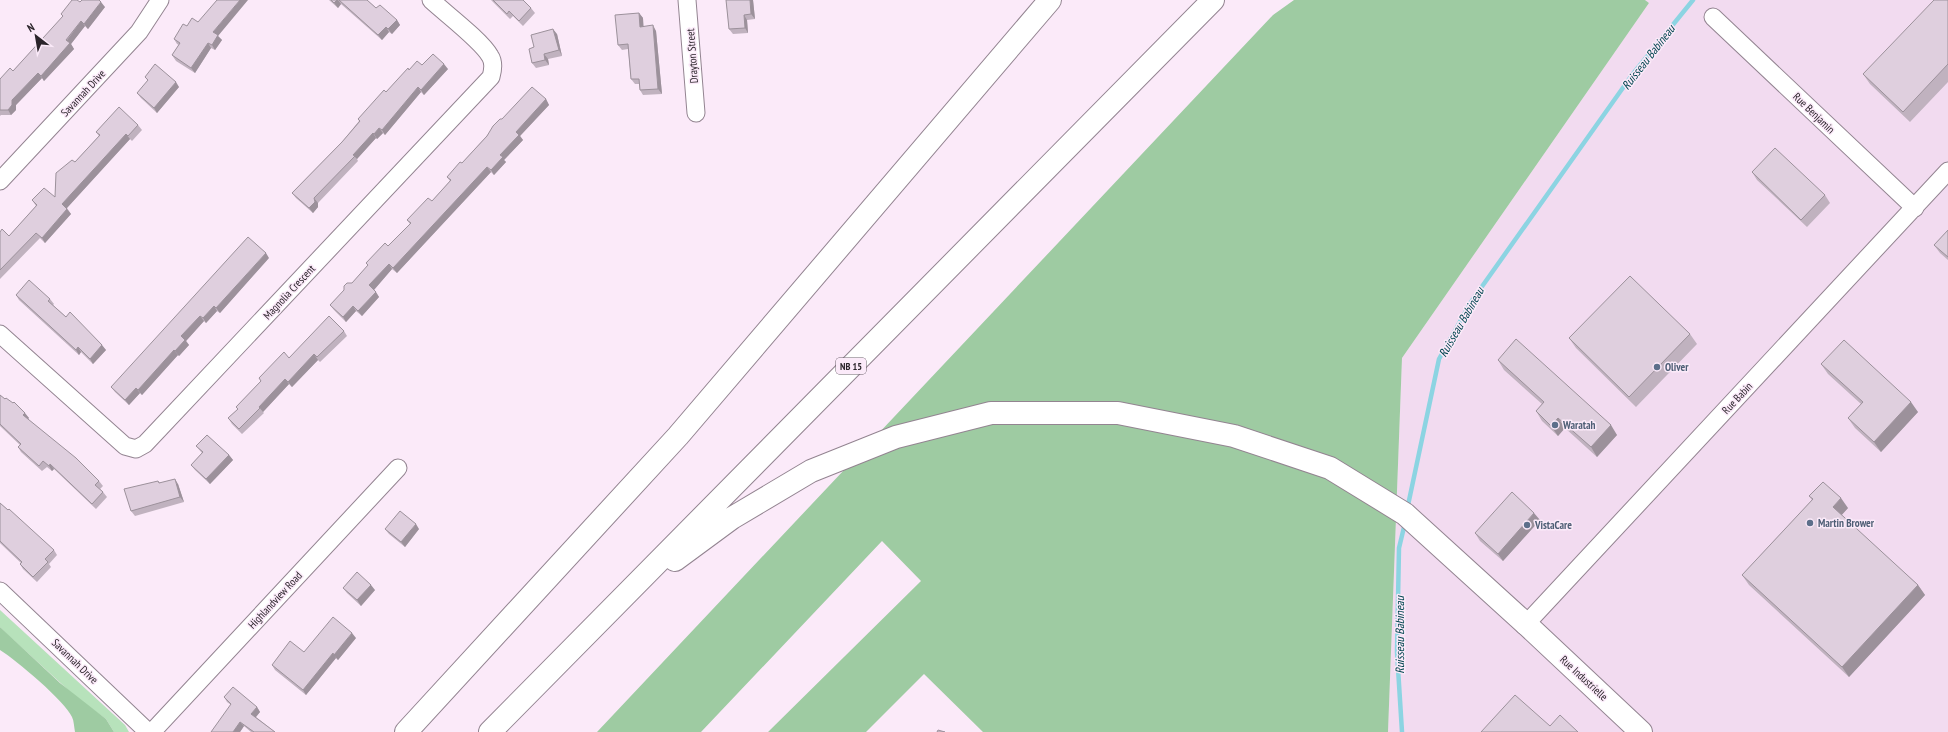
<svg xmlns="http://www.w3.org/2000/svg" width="1948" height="732" viewBox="0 0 1948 732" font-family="'PT Sans Narrow',sans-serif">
<rect width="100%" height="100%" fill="#fbeaf9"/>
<path fill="#f2dbf0" d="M 1645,0 L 1948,0 L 1948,732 L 1388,732 L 1402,358 L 1649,3 Z"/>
<path fill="#b7e2bb" d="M 0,610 L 125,725 L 129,732 L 114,732 L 106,719 L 77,698 L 7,634 L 0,627 Z"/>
<path fill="#9ecba2" d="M 1294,0 L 1645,0 L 1649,3 L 1402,358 L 1388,732 L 983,732 L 924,674 L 866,732 L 768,732 L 921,581 L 882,541 L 701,732 L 597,732 L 1273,15 Z
M 0,627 L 60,683 L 106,719 L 114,732 L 75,732 C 74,727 74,721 72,717 C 65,701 16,660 0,650 Z"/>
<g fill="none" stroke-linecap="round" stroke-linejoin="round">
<path stroke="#8cd4e2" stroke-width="4.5" d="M 1407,510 L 1439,359 L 1471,302 L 1632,75 L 1693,0
M 1402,732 L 1397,652 L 1399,548 L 1405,523"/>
<g stroke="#938491" stroke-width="19">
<path id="minor" d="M 687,0 L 696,113
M 1713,17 L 1915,208
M 0,181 L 139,32 L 160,0
M 0,334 L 125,446 L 136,449 L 145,444 L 491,77 C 493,70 494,62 490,56 C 482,41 445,13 431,0
M 0,591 L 148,732
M 1526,624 L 1948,171
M 152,732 L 398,468"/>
</g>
<g stroke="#938491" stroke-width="24">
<path id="secondary" d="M 1526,624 L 1641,732"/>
</g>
<g stroke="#938491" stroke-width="24">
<path id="motorway" d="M 675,560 L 732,518 L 811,471 L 896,437 L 991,413 L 1118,413 L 1234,436 L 1330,468 L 1405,514 L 1526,624
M 406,732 L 678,436 L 1050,0
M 490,732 L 1213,0"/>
</g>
<use href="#minor" stroke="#fff" stroke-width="17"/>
<use href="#secondary" stroke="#fff" stroke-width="22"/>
<use href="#motorway" stroke="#fff" stroke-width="22"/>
</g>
<path fill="#c0b2bf" d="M 329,0 L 367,0 L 376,8 L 397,20 L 400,25 L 392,34 L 389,32 L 382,40 L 341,4 L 338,8 Z
M 491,0 L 523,0 L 531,8 L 535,13 L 523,26 L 513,16 L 510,19 Z
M 726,0 L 753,0 L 755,19 L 747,20 L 748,33 L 733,34 L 729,29 Z
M 1948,0 L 1948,82 L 1910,122 L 1870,84 L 1863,74 Z
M 80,2 L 105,7 L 88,29 L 85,26 L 71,44 L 74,49 L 44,81 L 42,78 L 16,105 L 16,110 L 11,115 L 1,115 L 0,116 L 0,79 L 13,71 L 63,17 L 61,14 Z
M 639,13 L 643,18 L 643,26 L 656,31 L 662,94 L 643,95 L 640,90 L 639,84 L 635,84 L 631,79 L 628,49 L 622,50 L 618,45 Z
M 187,26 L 218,36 L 222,40 L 215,50 L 211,48 L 195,73 L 176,61 L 172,55 L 179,45 L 177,44 L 174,39 Z
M 557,34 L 562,56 L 548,59 L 549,65 L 536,68 L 532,63 L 534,47 Z
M 422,65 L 448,69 L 424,95 L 421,92 L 385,135 L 383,133 L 377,139 L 376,138 L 357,159 L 358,161 L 318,203 L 318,207 L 313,213 L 296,198 L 292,193 L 342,142 L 359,121 L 358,119 L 409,70 Z
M 145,77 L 179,87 L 157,113 L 141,98 L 137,93 L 148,81 Z
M 546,99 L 549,105 L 520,136 L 523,140 L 504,160 L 506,162 L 494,175 L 491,172 L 397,273 L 392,269 L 374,290 L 379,297 L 362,316 L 356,311 L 346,322 L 334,310 L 330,305 L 352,283 L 368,266 L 366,263 L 388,246 L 410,224 L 407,220 L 432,201 L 450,181 L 447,177 L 462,163 L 502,119 Z
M 138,125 L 142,130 L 132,141 L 130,139 L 67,208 L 71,214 L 45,243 L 40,238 L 0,279 L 0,232 L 9,236 L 36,206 L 32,200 L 55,197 L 75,162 L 99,136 L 96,132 Z
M 1752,172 L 1825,195 L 1830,203 L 1807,227 L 1757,180 Z
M 1948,230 L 1948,260 L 1940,253 L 1934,245 Z
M 269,258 L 220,313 L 217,311 L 206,323 L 204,321 L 186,341 L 189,345 L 179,356 L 178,355 L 142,395 L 140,393 L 129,405 L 115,392 L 111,387 Z
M 16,295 L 50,299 L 54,304 L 53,305 L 66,317 L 106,350 L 93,364 L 81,352 L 79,355 L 19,300 Z
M 344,331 L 347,336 L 320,362 L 318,360 L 292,387 L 289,384 L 263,412 L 264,413 L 242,434 L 232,424 L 228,418 L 238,409 L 236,407 L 261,381 L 259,378 L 289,358 Z
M 1690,334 L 1697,344 L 1636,407 L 1576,348 L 1569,338 Z
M 1498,360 L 1617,435 L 1597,457 L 1565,428 L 1558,436 L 1542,421 L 1536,411 L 1542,404 L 1504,370 Z
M 1821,364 L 1918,412 L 1881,452 L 1855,428 L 1848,418 L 1861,404 L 1828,374 Z
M 0,395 L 29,418 L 28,419 L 99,481 L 103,486 L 100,489 L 103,492 L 107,497 L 96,509 L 54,469 L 52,471 L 47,467 L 42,471 L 21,452 L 18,447 L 20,445 L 0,426 Z
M 196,446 L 229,455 L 233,460 L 210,484 L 195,470 L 191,465 L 202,453 Z
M 158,481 L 160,483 L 178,484 L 184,502 L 135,516 L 131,511 Z
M 1809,496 L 1848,508 L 1841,515 L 1918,585 L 1925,595 L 1849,677 L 1749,585 L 1742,575 L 1812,500 Z
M 0,503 L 54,550 L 57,555 L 49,564 L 51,567 L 37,582 L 23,569 L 20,564 L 21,563 L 0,543 Z
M 1540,520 L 1503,561 L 1480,541 L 1475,533 Z
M 385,529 L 419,529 L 405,547 L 389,534 Z
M 343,588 L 375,590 L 361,606 L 347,593 Z
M 356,638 L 338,660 L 336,658 L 306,695 L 275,670 L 272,665 L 304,652 Z
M 224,697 L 257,707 L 260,712 L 256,717 L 275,732 L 251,732 L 244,726 L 240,732 L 211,732 L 231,705 L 227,702 Z"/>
<path fill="#9c919b" d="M 240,0 L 248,0 L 218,36 L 222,40 L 215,50 L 212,45 L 213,32 Z
M 337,0 L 338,0 L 341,4 L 338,8 L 334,3 Z
M 750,0 L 753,0 L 755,19 L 751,14 Z
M 101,2 L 105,7 L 88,29 L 84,24 Z
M 639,13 L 643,18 L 644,32 L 640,27 Z
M 744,15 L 747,20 L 748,33 L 745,28 Z
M 397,20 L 400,25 L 392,34 L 388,29 Z
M 81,21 L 85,26 L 71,44 L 74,49 L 44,81 L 41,76 Z
M 653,25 L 656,31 L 662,94 L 658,89 Z
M 386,27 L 389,32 L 382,40 L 378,35 Z
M 553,29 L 557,34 L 562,56 L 559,50 Z
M 208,43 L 211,48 L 195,73 L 191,68 Z
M 544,54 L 548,59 L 549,65 L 545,60 Z
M 444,64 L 448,69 L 424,95 L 421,90 Z
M 38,73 L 42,78 L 16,105 L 16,110 L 11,115 L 8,110 L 12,100 Z
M 176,82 L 179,87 L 157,113 L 154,108 Z
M 418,87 L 421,92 L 385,135 L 382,130 Z
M 546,99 L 549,105 L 520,136 L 523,140 L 504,160 L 506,162 L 494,175 L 491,170 L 516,132 Z
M 379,128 L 383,133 L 377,139 L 374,134 Z
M 373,133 L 376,138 L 357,159 L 353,155 Z
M 126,134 L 130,139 L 66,209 L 62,204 Z
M 487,167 L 491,172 L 397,273 L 393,268 Z
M 314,198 L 318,203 L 318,207 L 313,213 L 309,208 Z
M 67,209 L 71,214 L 45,243 L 42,238 Z
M 266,253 L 269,258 L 220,313 L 216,308 Z
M 389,264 L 392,269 L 373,291 L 369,285 Z
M 376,292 L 379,297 L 362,316 L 358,311 Z
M 214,306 L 217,311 L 206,323 L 203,318 Z
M 353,306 L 356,311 L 346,322 L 343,317 Z
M 200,316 L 204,321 L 186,341 L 189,345 L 179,356 L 175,351 L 181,336 Z
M 102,345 L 106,350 L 93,364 L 90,359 Z
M 78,347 L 81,352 L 79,355 L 76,350 Z
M 174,350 L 178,355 L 142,395 L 138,390 Z
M 314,354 L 318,360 L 292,387 L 288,382 Z
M 285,379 L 289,384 L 263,412 L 259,407 Z
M 136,388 L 140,393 L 129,405 L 125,400 Z
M 1911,402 L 1918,412 L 1881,452 L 1874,442 Z
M 25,413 L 29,418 L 27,420 L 23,415 Z
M 1558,418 L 1565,428 L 1558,436 L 1551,426 Z
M 1611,425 L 1617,435 L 1597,457 L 1591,447 Z
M 229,455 L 233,460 L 210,484 L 206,479 Z
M 50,464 L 54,469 L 52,471 L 49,466 Z
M 175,479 L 178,484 L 184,502 L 180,497 Z
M 1841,498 L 1848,508 L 1840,517 L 1833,507 Z
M 1534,513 L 1540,520 L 1503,561 L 1498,554 Z
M 416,524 L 419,529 L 405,547 L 401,542 Z
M 371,585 L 375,590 L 361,606 L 357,600 Z
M 1918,585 L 1925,595 L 1849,677 L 1842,667 Z
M 352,633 L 356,638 L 338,660 L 334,655 Z
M 333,653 L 336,658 L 306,695 L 303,690 Z
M 257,707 L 260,712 L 255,718 L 251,714 Z
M 240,722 L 244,726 L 240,732 L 233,732 Z"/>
<path fill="#dfcfde" stroke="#9c919b" d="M 72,0 L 77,0 L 80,2 L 82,0 L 99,0 L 101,2 L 84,24 L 81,21 L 66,40 L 70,43 L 41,76 L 38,73 L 12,100 L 12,105 L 8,110 L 0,110 L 0,79 L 10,68 L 13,71 L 63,16 L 61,14 Z
M 217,0 L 240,0 L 213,32 L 218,35 L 212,45 L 208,43 L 191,68 L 172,55 L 180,43 L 174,39 L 183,24 L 187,26 L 192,18 L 198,22 Z
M 331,0 L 337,0 L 334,3 Z
M 339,0 L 367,0 L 376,8 L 380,5 L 397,20 L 388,29 L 386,27 L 378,35 Z
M 493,0 L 523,0 L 531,8 L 519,21 L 509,11 L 507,14 Z
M 726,0 L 750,0 L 751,14 L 744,15 L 745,28 L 729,29 Z
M 1934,0 L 1948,0 L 1948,64 L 1903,112 L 1863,74 Z
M 639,13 L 640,27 L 653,25 L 658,89 L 640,90 L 639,79 L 631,79 L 628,44 L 618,45 L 615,15 Z
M 553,29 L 559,50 L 544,54 L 545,60 L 532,63 L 529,49 L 534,47 L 531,35 Z
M 433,54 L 444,64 L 421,90 L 418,87 L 382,130 L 379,128 L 374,134 L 373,133 L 353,155 L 355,156 L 314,198 L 315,202 L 309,208 L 292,193 L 342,142 L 360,121 L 358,119 L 384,90 L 386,92 L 408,68 L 409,70 L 417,61 L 422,65 Z
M 155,64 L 176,82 L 154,108 L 137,93 L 148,80 L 145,77 Z
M 532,87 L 546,99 L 516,132 L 519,135 L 500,155 L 503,157 L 491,170 L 487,167 L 393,268 L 389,264 L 369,285 L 376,292 L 358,311 L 353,306 L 343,317 L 330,305 L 344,290 L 344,286 L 347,283 L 352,283 L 368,265 L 366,263 L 385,243 L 388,246 L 411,223 L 407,220 L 428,198 L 432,201 L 451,180 L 447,177 L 460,162 L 462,163 L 487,136 L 493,126 L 500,119 L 502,119 Z
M 119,107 L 138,125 L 128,136 L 126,134 L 62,204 L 67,209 L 42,238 L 36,233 L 0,270 L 0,232 L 2,229 L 9,236 L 37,205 L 32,200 L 44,188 L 55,197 L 56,173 L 72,160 L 75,162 L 100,135 L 96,132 Z
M 1775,148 L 1825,195 L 1801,220 L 1752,172 Z
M 1948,230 L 1948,257 L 1934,245 Z
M 248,237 L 266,253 L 216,308 L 214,306 L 203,318 L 200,316 L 181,336 L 185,340 L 175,351 L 174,350 L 138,390 L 136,388 L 125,400 L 111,387 Z
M 1630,276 L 1690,334 L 1629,397 L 1569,338 Z
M 29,280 L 50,299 L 48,301 L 66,317 L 70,312 L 102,345 L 90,359 L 78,347 L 76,350 L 16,295 Z
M 329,316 L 344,331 L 317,357 L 314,354 L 288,382 L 285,379 L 259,407 L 260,408 L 239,429 L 228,418 L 238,409 L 236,407 L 261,381 L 259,378 L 284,352 L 289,358 Z
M 1516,339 L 1611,425 L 1591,447 L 1558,418 L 1551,426 L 1536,411 L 1544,402 L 1498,360 Z
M 1844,340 L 1911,402 L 1874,442 L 1848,418 L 1863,402 L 1821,364 Z
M 0,395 L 5,399 L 6,398 L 13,403 L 14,402 L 25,413 L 23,415 L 76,458 L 99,481 L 95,485 L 103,492 L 92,504 L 50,464 L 49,466 L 43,461 L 39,466 L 18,447 L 21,444 L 0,424 Z
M 207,435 L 229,455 L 206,479 L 191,465 L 203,452 L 196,446 Z
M 175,479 L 180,497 L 131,511 L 124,489 L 158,481 L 159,483 Z
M 1823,482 L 1841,498 L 1833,507 L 1918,585 L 1842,667 L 1742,575 L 1813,499 L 1809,496 Z
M 1512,492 L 1534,513 L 1498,554 L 1475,533 Z
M 0,503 L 8,510 L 9,509 L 54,550 L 45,559 L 48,562 L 33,577 L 20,564 L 22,562 L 0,541 Z
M 400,511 L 416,524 L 401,542 L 385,529 Z
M 357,572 L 371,585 L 357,600 L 343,588 Z
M 333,617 L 352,633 L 334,655 L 333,653 L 303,690 L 272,665 L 290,641 L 304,652 Z
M 233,687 L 257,707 L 251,714 L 275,732 L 254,732 L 240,722 L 233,732 L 211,732 L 231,704 L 224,697 Z
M 1515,695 L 1550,726 L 1560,715 L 1578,732 L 1481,732 Z
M 938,730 L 945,732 L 937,732 Z"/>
<g fill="#5c6f8a" stroke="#fbeaf9" stroke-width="1.5">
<circle cx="1657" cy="367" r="4"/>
<circle cx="1555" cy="425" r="4"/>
<circle cx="1810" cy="523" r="4"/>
<circle cx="1527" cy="525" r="4"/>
</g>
<g text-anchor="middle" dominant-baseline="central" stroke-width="3" stroke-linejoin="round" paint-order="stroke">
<rect fill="#fbeaf9" stroke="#695f68" stroke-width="1" x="836" y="358" width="30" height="16" rx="3"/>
<g font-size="10" font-weight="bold" fill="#2a242a">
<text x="851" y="366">NB 15</text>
</g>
<g font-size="11" fill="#2a242a" stroke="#fbeaf9">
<text transform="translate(692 56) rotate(-94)">Drayton Street</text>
<text transform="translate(83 93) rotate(-47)">Savannah Drive</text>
<text transform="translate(1814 113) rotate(44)">Rue Benjamin</text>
<text transform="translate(289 292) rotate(-47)">Magnolia Crescent</text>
<text transform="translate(1737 398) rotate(-47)">Rue Babin</text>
<text transform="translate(275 600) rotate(-47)">Highlandview Road</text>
<text transform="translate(75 661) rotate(44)">Savannah Drive</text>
<text transform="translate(1584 678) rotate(43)">Rue Industrielle</text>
</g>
<g font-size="11" font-weight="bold" fill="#4e5e75" stroke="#fbeaf9" text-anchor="start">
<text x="1665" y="367">Oliver</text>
<text x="1563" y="425">Waratah</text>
<text x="1818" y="523">Martin Brower</text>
<text x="1535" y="525">VistaCare</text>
</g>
<g font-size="12" font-style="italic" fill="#00454f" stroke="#fbeaf9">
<text transform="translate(1648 57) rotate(-52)">Ruisseau Babineau</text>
<text transform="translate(1461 322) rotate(-60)">Ruisseau Babineau</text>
<text transform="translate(1399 635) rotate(-90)">Ruisseau Babineau</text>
</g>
</g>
<g transform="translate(36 36) rotate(329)" stroke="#fbeaf9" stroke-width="3" paint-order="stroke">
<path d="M0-3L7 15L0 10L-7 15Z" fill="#2a242a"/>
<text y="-6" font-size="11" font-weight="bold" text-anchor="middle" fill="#2a242a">N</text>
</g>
</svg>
